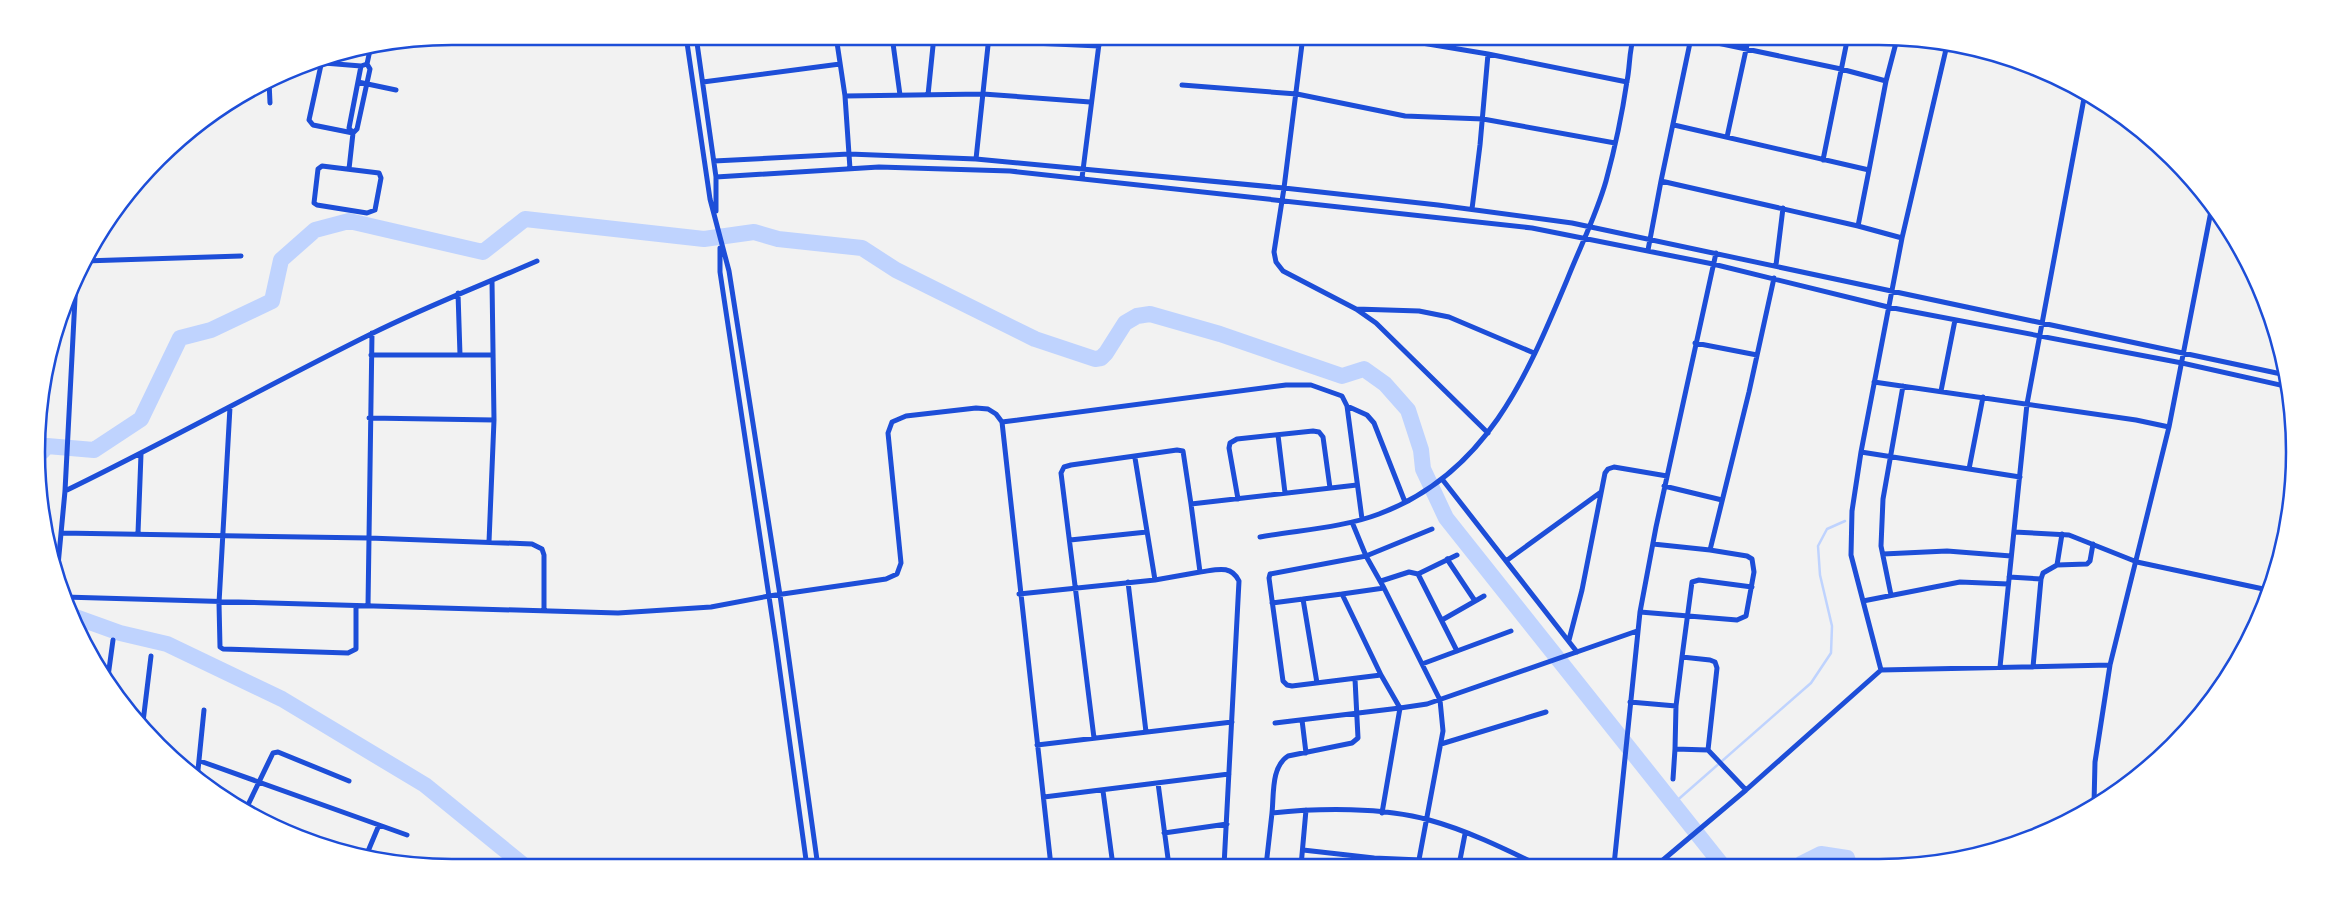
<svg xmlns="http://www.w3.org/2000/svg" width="2331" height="904" viewBox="0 0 2331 904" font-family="'IBM Plex Sans',sans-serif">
<rect width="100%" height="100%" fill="#f2f2f2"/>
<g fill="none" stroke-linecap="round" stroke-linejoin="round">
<path stroke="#bfd3fe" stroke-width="2.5" d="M 1673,804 L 1811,683 L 1831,653 L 1832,626 L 1820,575 L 1818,546 L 1827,529 L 1845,521"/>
<path stroke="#bfd3fe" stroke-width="16" d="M 42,452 L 47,446 L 94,450 L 141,419 L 180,338 L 211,330 L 272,301 L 281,260 L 315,230 L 349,221 L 483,252 L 525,219 L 704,239 L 754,232 L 778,239 L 862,248 L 896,270 L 1035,339 L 1095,359 L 1101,358 L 1106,353 L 1125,323 L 1137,316 L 1150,314 L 1220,334 L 1342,376 L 1364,369 L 1385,384 L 1408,410 L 1421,450 L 1423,469 L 1446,518 L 1722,865
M 70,615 L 120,633 L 167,644 L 282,699 L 425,785 L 527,868
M 1801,864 L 1821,854 L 1847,858 L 1849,864"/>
<path stroke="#1d4ed8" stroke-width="5" d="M 686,36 L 710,199 L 729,271 L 780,595 L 818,867
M 696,36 L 716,177 L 716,211
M 836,36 L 845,96 L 850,169
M 892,36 L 900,95
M 1303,36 L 1284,188 L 1274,252 L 1276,262 L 1283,271 L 1356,309 L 1376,323 L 1488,433
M 1380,36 L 1488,54 L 1627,82
M 1684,36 L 1841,69 L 1886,81 L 1897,39
M 1691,38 L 1661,181 L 1858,226
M 989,41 L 1099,46
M 1435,45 L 1436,36
M 367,64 L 361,66 L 349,128 L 353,133 L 357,129 L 370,69 L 367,64 L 370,50
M 269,81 L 270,103
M 358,82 L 396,90
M 703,82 L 840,64
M 1182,85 L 1297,94 L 1405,116 L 1483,119 L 1615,143
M 928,95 L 934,36
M 845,96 L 983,94 L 1090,102
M 1674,125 L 1869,170 L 1858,226 L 1902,238
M 1727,137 L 1749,36
M 976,159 L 989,36
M 1823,160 L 1848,36
M 714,161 L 849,154 L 976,159 L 1284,188 L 1438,205 L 1572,223 L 2286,375
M 322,166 L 379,173 L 381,178 L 375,210 L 367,213 L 317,205 L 314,203 L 318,169 Z
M 349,169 L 353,133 L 313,125 L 309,120 L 321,65 L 324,63 L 361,66
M 1869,170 L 1886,81
M 716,177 L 879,167 L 1010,171 L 1532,228 L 1713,264 L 1888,307 L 2182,363 L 2289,387
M 1082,178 L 1100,36
M 1472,209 L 1480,145 L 1488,54
M 720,248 L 720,272 L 776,643 L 807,867
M 1648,250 L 1661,181
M 84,261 L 241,256
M 1776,265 L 1783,208
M 458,293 L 460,355
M 1356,309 L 1419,311 L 1449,317 L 1534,353
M 1695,343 L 1757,355
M 371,355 L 493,355
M 1874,382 L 2136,420 L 2169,427
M 1941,391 L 1955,320
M 1347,406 L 1367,415 L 1374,423 L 1405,502
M 230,407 L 219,603 L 220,647 L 223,649 L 348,653 L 356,649 L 356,606
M 369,418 L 494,420
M 1278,435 L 1285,493
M 1861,452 L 2020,477
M 1135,458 L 1155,580
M 1969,469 L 1983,397
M 1442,479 L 1577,652
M 1664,486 L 1722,500
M 65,491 C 168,441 268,385 371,334 C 425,307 482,285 537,261
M 1238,499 L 1229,448 L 1230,443 L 1237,439 L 1313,431 L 1319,432 L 1323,437 L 1330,488
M 1352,522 L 1366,556 L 1384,588 L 1440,700 L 1443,731 L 1418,865
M 1432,529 L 1366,556 L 1270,574 L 1269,578 L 1283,681 L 1287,685 L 1292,686 L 1381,675 L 1400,708 L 1427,704 L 1637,631
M 2014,532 L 2069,535 L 2137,562 L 2268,590
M 61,533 L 369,538 L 532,544 L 542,549 L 544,555 L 544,611
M 138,533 L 141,454
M 1260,537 C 1298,530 1342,528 1379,514 C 1486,474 1526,378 1567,280 C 1580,247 1596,216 1606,181 C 1615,148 1622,115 1627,81 C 1630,67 1629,50 1634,36
M 1070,540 L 1147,532
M 489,542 L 494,420 L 492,281
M 1653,544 L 1710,550 L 1749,392 L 1774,278
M 1883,554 L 1947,551 L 2011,556
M 1447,559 L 1475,601
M 1506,561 L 1601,492
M 2057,565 L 2087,564 L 2090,561 L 2093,544
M 1418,574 L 1457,555
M 57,576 L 65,491 L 76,279
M 2009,577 L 2041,579
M 1381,581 L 1409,572 L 1418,574 L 1457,651
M 1128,582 L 1146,732
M 1019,594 L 1155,580 L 1200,572
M 1891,595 L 1881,546 L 1883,499 L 1903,386
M 64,597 L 618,613 L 711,607 L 769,596 L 886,579 L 897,574 L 901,563 L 888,433 L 892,422 L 906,416 L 976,408 L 988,409 L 996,414 L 1002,422
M 1303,599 L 1317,683
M 1863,601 L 1960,582 L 2008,584
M 1272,603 L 1342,594
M 368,606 L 372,333
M 1640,612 L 1737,620 L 1746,616 L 1754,572 L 1752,559 L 1747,556 L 1710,550
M 1442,620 L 1484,596
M 1569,640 L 1582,590 L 1605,473 L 1608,469 L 1614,467 L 1667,476
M 1682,657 L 1692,582 L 1699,580 L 1752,587
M 1422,664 L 1511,631
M 2000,667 L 2027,404 L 2085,93
M 2033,667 L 2041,579 L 2043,573 L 2057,565 L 2062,534
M 1881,670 L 1851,555 L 1852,511 L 1861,452 L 1902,238 L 1947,45
M 1381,675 L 1342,594 L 1384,588
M 1355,679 L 1358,738 L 1352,743 L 1288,756 C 1271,767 1274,794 1272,813 C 1319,808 1383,807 1429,820 C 1466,830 1503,848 1538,865
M 107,684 L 113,640
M 1630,702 L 1676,706 L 1682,657 L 1710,660 L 1715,662 L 1717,668 L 1708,750 L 1675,749 L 1676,706
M 1302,720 L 1306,753
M 143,722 L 151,656
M 1275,723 L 1400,708 L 1382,813
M 1094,738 L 1061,473 L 1064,467 L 1071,465 L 1177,450 L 1183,451 L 1191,504
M 1441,744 L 1546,712
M 1037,745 L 1232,722
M 1708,750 L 1746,790
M 200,761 L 407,835
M 1673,779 L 1675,749
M 197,780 L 204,710
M 1158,783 L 1169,866
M 1103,791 L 1113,866
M 1044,797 L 1229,774
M 2094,804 L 2095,762 L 2110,665 L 2169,427 L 2212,206
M 245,811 L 273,753 L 278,752 L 349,781
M 1164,833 L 1227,824
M 1303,850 L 1374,858 L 1373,866
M 366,856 L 379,825
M 1374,858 L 1420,860
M 1459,865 L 1465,834
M 1614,865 L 1640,612 L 1656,527 L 1716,253
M 1657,865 L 1746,790 L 1881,670 L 2110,665
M 1051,866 L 1002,422 L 1286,385 L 1311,385 L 1342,396 L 1347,406 L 1362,519
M 1224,866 L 1239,581 C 1231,564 1216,570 1200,572 L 1191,504 L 1357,485
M 1266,866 L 1272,813
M 1301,866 L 1306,810"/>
</g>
<path d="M0 0H2331V904H0ZM452 45H1879A407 407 0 0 1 2286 452V452A407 407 0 0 1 1879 859H452A407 407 0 0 1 45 452V452A407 407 0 0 1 452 45Z" fill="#fff" fill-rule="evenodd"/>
<path fill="none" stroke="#1d4ed8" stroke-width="2.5" d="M452 45H1879A407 407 0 0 1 2286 452V452A407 407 0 0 1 1879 859H452A407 407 0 0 1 45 452V452A407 407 0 0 1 452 45Z"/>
</svg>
